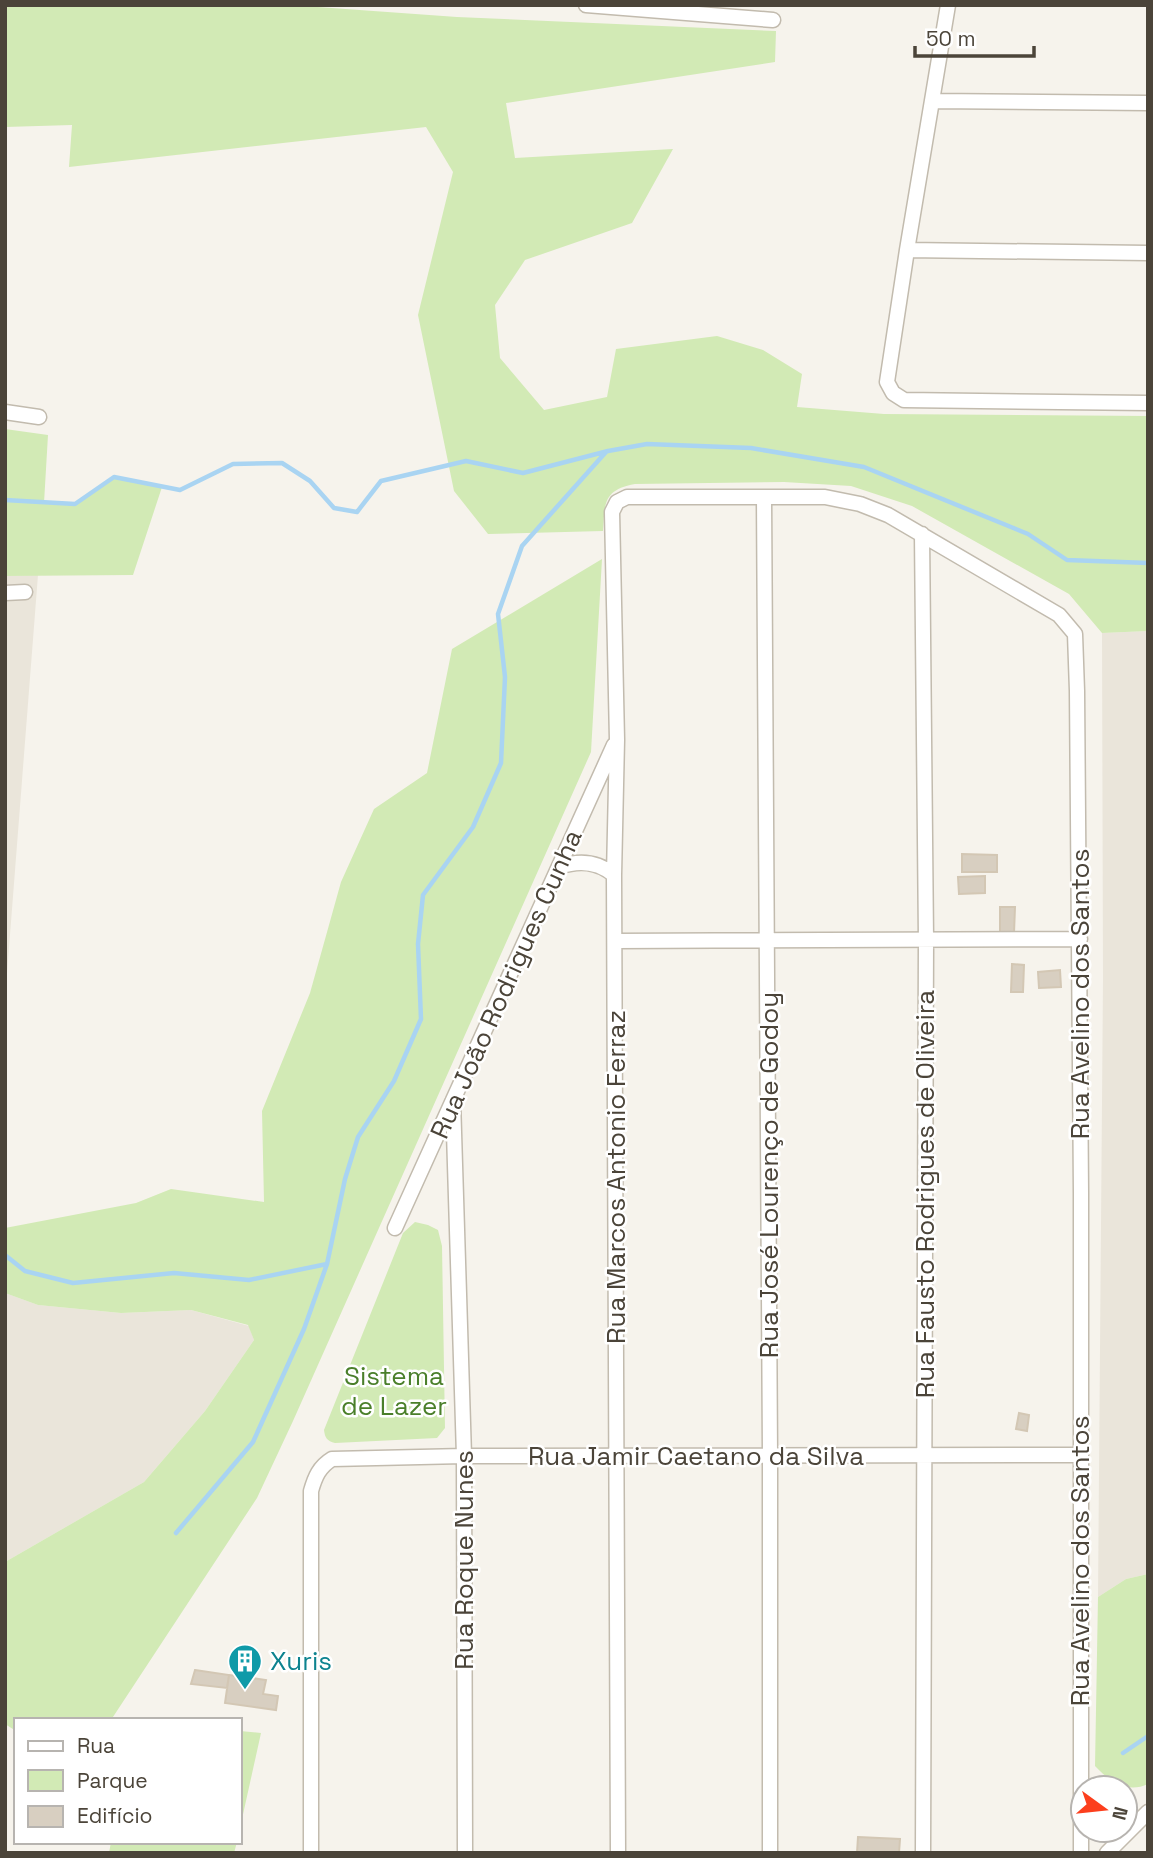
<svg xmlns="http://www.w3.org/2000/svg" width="1153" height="1858" viewBox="0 0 1153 1858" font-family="'Space Grotesk',sans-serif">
<rect width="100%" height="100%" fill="#f6f3ec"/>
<path fill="#eae5da" d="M 38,575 L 5,999 L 5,576 Z
M 1148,631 L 1148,1574 L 1126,1579 L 1098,1597 L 1103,979 L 1102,633 Z
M 5,1293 L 38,1305 L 121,1313 L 191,1310 L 249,1326 L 254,1340 L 205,1411 L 144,1482 L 5,1562 Z"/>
<path fill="#d2eab5" d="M 5,5 L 290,5 L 457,17 L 776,31 L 775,62 L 506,103 L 515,158 L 673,149 L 632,223 L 525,260 L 495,305 L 500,358 L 544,410 L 607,397 L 616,349 L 717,336 L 763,350 L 802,374 L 797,407 L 884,414 L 1148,416 L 1148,631 L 1102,633 L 1069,594 L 912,506 L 851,486 L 784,482 L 635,484 C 603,490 605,503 603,531 L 488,534 L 454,491 L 418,315 L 453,172 L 426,127 L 69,167 L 72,125 L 5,127 Z
M 5,429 L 48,435 L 44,503 L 75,503 L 114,477 L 162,487 L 133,575 L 5,576 Z
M 602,559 L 591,752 L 293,1421 L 257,1498 L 111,1720 L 16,1720 L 16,1731 L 5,1724 L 5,1562 L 144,1482 L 205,1411 L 254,1340 L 248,1325 L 191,1310 L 121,1313 L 38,1305 L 5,1293 L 5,1228 L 136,1203 L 171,1189 L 264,1202 L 262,1111 L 310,993 L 341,882 L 374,809 L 427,773 L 452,649 Z
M 415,1222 L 428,1225 L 438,1230 L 442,1246 L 445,1428 L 437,1438 L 335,1443 C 327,1441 325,1438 324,1430 L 403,1233 Z
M 1148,1574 L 1148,1784 C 1127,1794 1109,1781 1095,1766 L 1098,1597 L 1126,1579 Z
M 240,1731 L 261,1733 L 240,1828 Z
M 111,1842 L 237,1842 L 234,1853 L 109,1853 Z"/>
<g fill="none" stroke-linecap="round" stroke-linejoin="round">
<path stroke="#a9d4f2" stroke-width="4.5" d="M 5,500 L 75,504 L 114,477 L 180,490 L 233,464 L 282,463 L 310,481 L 334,508 L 357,512 L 381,481 L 466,461 L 523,473 L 608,451 L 647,444 L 751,448 L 864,467 L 1028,534 L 1067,560 L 1148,563
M 5,1255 L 25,1271 L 73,1283 L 174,1273 L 249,1280 L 327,1264
M 176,1533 L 253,1442 L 304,1329 L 327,1264 L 345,1179 L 358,1137 L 394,1081 L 421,1019 L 418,944 L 423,895 L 473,827 L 501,763 L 505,677 L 498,614 L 522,546 L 606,452
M 1123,1753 L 1148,1736"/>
</g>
<path fill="#d8cfc1" stroke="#d3c7b4" stroke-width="2" d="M 962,854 L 997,855 L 997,872 L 962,872 Z
M 985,876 L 985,893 L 959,894 L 958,877 Z
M 1000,907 L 1015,907 L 1014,933 L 1000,933 Z
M 1012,964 L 1024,965 L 1023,992 L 1011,992 Z
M 1060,970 L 1061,987 L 1039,988 L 1038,972 Z
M 1019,1413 L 1029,1415 L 1027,1431 L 1016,1429 Z
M 195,1670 L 229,1675 L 227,1688 L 191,1684 Z
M 229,1675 L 266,1680 L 263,1694 L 278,1696 L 276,1710 L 225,1703 Z
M 858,1837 L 900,1839 L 899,1853 L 857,1853 Z"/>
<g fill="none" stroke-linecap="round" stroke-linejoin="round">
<g stroke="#c2bbae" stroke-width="17">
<path id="minor" d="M 586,5 L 773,20
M 948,5 L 907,250 L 887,382 L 893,393 L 904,400 L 1148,403
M 932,101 L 1148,103
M 907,250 L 1148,253
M 5,412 L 39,417
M 764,497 L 770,1455 L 770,1853
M 922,534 L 926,940 L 923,1853
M 5,593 L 25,592
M 559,867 C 579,860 597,861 614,875
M 616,941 L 1080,939
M 453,1100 L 464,1456 L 465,1853
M 395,1228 L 614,745
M 311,1853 L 311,1491 C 315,1477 319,1467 332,1459 L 464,1456 L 1080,1455
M 618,1853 L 614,875 L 617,740 L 612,512 L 617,502 L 627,497 L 825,497 L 860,504 L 888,515 L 1059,615 L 1075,634 L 1077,691 L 1081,1193 L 1081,1853
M 1107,1853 L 1148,1812"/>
</g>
<use href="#minor" stroke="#fff" stroke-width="14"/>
</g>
<defs>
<g id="building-pin" transform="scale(1.75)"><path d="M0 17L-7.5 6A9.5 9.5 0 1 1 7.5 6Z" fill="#0f9aa8" stroke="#fff"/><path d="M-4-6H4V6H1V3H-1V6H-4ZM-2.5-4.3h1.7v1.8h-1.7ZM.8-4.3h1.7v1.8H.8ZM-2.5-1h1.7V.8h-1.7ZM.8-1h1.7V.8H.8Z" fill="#fff"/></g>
</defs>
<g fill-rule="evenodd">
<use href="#building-pin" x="245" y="1661"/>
</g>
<g text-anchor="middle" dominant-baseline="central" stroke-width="5" stroke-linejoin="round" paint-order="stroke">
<g font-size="26" fill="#4b4439" stroke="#fff">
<text transform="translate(506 984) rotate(-66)">Rua João Rodrigues Cunha</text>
<text transform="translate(1080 994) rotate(-90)">Rua Avelino dos Santos</text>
<text transform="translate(769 1175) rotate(-90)">Rua José Lourenço de Godoy</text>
<text transform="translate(616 1177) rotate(-90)">Rua Marcos Antonio Ferraz</text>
<text transform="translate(925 1194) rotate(-90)">Rua Fausto Rodrigues de Oliveira</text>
<text x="696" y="1456">Rua Jamir Caetano da Silva</text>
<text transform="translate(464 1560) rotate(-90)">Rua Roque Nunes</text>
<text transform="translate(1080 1561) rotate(-90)">Rua Avelino dos Santos</text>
</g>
<g font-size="26" fill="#4a7f2a" stroke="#fff">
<text x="394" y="1376">Sistema<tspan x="394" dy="30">de Lazer</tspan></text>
</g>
<g font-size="26" fill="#0d838f" stroke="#fff" text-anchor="start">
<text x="270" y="1661">Xuris</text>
</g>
</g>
<rect width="1153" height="1858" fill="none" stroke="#4b4439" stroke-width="14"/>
<rect x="14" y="1718" width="228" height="126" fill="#ffffff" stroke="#b7b4b0" stroke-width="2"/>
<rect x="28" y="1741" width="35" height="10" fill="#ffffff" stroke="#b7b4b0" stroke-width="2"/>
<text x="77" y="1753" font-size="21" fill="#4b4439">Rua</text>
<rect x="28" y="1770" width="35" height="21" fill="#d2eab5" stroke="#b7b4b0" stroke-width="2"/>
<text x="77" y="1788" font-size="21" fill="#4b4439">Parque</text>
<rect x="28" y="1806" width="35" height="21" fill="#d8cfc1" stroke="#b7b4b0" stroke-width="2"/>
<text x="77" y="1823" font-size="21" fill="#4b4439">Edifício</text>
<g transform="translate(1104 1809) rotate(105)"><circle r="33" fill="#ffffff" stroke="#b7b4b0" stroke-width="2"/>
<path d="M0-5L12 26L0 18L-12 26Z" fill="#fc3f1d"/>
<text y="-10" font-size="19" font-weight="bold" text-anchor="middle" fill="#4b4439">N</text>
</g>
<path d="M915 46v10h119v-10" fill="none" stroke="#4b4439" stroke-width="3.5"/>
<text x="926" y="46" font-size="21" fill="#4b4439" stroke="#ffffff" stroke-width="5" paint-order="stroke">50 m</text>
</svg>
